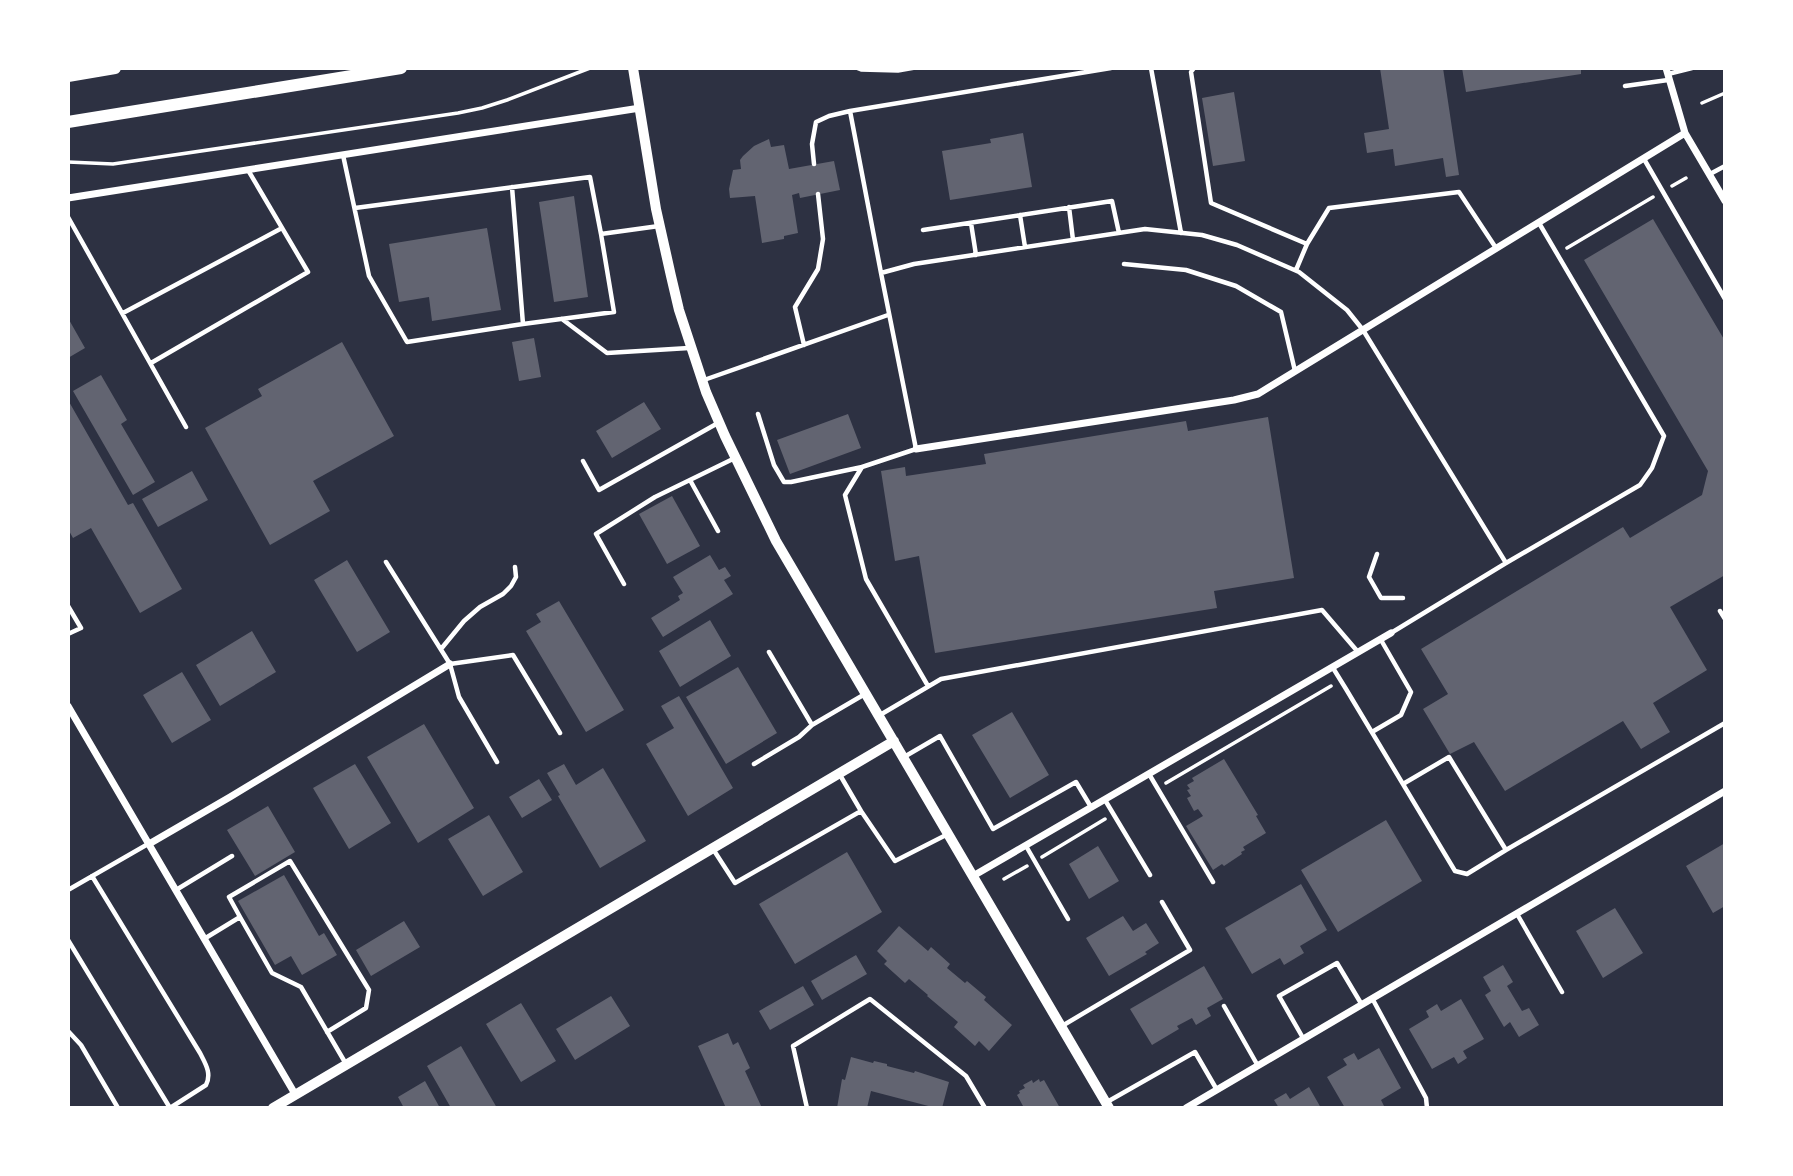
<svg xmlns="http://www.w3.org/2000/svg" width="1793" height="1176" viewBox="0 0 1793 1176" font-family="'Golos Text',sans-serif">
<rect width="100%" height="100%" fill="#2d3142"/>
<path fill="#626471" d="M 1380,68 L 1443,68 L 1459,175 L 1446,177 L 1443,158 L 1395,166 L 1393,149 L 1367,153 L 1364,133 L 1389,129 Z
M 1462,68 L 1581,68 L 1581,74 L 1466,92 Z
M 1234,92 L 1245,161 L 1213,166 L 1202,98 Z
M 1023,133 L 1032,187 L 950,200 L 942,151 L 991,143 L 990,139 Z
M 769,139 L 771,147 L 784,145 L 789,169 L 834,161 L 840,190 L 800,198 L 799,193 L 792,195 L 798,233 L 784,236 L 784,239 L 762,243 L 755,196 L 730,198 L 729,189 L 733,170 L 741,169 L 740,160 L 743,156 L 754,146 Z
M 574,196 L 588,297 L 554,302 L 539,202 Z
M 1653,219 L 1725,341 L 1725,575 L 1670,607 L 1707,670 L 1653,703 L 1670,732 L 1641,749 L 1623,721 L 1505,791 L 1474,742 L 1450,754 L 1423,709 L 1448,694 L 1421,649 L 1623,527 L 1630,538 L 1702,495 L 1708,471 L 1584,260 Z
M 487,228 L 501,310 L 432,321 L 429,297 L 399,302 L 389,244 Z
M 68,318 L 85,348 L 68,358 Z
M 534,338 L 541,377 L 519,381 L 512,342 Z
M 342,342 L 394,436 L 313,481 L 330,511 L 270,545 L 205,428 L 262,396 L 258,389 Z
M 101,375 L 127,420 L 121,424 L 155,482 L 133,495 L 73,391 Z
M 68,400 L 128,505 L 133,503 L 182,589 L 140,613 L 91,528 L 73,538 L 68,529 Z
M 644,402 L 661,429 L 612,458 L 596,431 Z
M 848,414 L 861,448 L 790,474 L 777,440 Z
M 1268,417 L 1294,578 L 1214,591 L 1217,608 L 935,653 L 919,556 L 895,561 L 881,471 L 905,467 L 906,476 L 986,464 L 984,454 L 1186,421 L 1188,431 Z
M 192,471 L 208,500 L 158,527 L 142,499 Z
M 672,496 L 700,546 L 667,564 L 639,514 Z
M 710,555 L 719,570 L 725,567 L 731,576 L 724,580 L 733,594 L 663,637 L 651,618 L 680,600 L 678,596 L 683,593 L 673,577 Z
M 347,560 L 390,632 L 357,652 L 314,580 Z
M 559,601 L 624,710 L 586,732 L 526,631 L 541,622 L 536,614 Z
M 710,620 L 731,656 L 680,687 L 659,651 Z
M 252,631 L 276,672 L 220,706 L 196,665 Z
M 738,667 L 777,733 L 726,764 L 686,697 Z
M 182,672 L 211,720 L 172,743 L 143,695 Z
M 679,696 L 733,788 L 688,816 L 646,744 L 674,728 L 661,706 Z
M 1012,712 L 1049,775 L 1010,798 L 972,735 Z
M 424,724 L 474,808 L 418,843 L 367,757 Z
M 1224,759 L 1258,815 L 1256,816 L 1266,833 L 1243,847 L 1245,850 L 1241,852 L 1242,854 L 1224,866 L 1222,864 L 1213,870 L 1186,826 L 1203,816 L 1198,809 L 1194,811 L 1187,798 L 1191,796 L 1187,790 L 1190,789 L 1187,785 L 1194,781 L 1192,778 Z
M 355,764 L 391,823 L 349,849 L 313,788 Z
M 564,764 L 576,785 L 603,768 L 646,841 L 600,868 L 558,796 L 560,795 L 547,773 Z
M 539,779 L 552,800 L 522,818 L 509,797 Z
M 268,806 L 295,852 L 255,876 L 227,830 Z
M 489,815 L 523,872 L 483,896 L 448,839 Z
M 1386,820 L 1422,881 L 1338,932 L 1301,870 Z
M 1725,843 L 1725,906 L 1713,913 L 1686,866 Z
M 1098,846 L 1119,881 L 1089,899 L 1069,864 Z
M 847,852 L 882,912 L 795,964 L 759,904 Z
M 284,875 L 319,936 L 324,933 L 337,955 L 302,975 L 291,956 L 275,965 L 238,901 Z
M 1301,884 L 1327,930 L 1300,946 L 1304,953 L 1284,965 L 1280,958 L 1252,974 L 1225,928 Z
M 1615,908 L 1643,953 L 1603,978 L 1576,931 Z
M 1123,916 L 1133,931 L 1146,923 L 1159,943 L 1145,952 L 1147,954 L 1109,976 L 1086,938 Z
M 404,921 L 420,947 L 371,976 L 356,950 Z
M 899,926 L 928,951 L 931,947 L 950,964 L 947,968 L 965,983 L 967,981 L 986,997 L 984,1000 L 1012,1025 L 989,1051 L 979,1041 L 975,1046 L 954,1027 L 958,1022 L 927,996 L 928,995 L 909,979 L 905,983 L 884,964 L 887,961 L 877,951 Z
M 856,955 L 867,974 L 822,1000 L 811,981 Z
M 1503,965 L 1513,982 L 1507,986 L 1522,1011 L 1529,1008 L 1539,1025 L 1519,1037 L 1510,1022 L 1504,1027 L 1485,995 L 1491,991 L 1483,977 Z
M 1204,966 L 1223,999 L 1207,1008 L 1211,1016 L 1196,1025 L 1192,1018 L 1177,1026 L 1179,1029 L 1152,1045 L 1130,1009 Z
M 803,986 L 814,1005 L 770,1030 L 759,1011 Z
M 611,996 L 630,1026 L 575,1060 L 556,1029 Z
M 1461,999 L 1484,1039 L 1463,1051 L 1467,1058 L 1458,1064 L 1454,1057 L 1432,1069 L 1409,1029 L 1429,1017 L 1426,1011 L 1437,1004 L 1441,1011 Z
M 521,1003 L 556,1061 L 521,1082 L 486,1024 Z
M 728,1033 L 733,1045 L 738,1042 L 750,1068 L 745,1071 L 762,1108 L 726,1108 L 698,1046 Z
M 461,1046 L 497,1108 L 451,1108 L 427,1066 Z
M 1379,1048 L 1401,1088 L 1381,1100 L 1385,1108 L 1371,1108 L 1371,1106 L 1368,1108 L 1345,1108 L 1327,1077 L 1347,1065 L 1343,1059 L 1354,1053 L 1358,1060 Z
M 851,1057 L 873,1063 L 874,1061 L 887,1064 L 887,1066 L 914,1073 L 915,1071 L 949,1082 L 942,1108 L 936,1108 L 871,1091 L 867,1108 L 837,1108 L 842,1079 L 845,1080 Z
M 1039,1079 L 1040,1082 L 1044,1080 L 1060,1108 L 1020,1108 L 1023,1106 L 1017,1095 L 1020,1093 L 1019,1091 L 1025,1088 L 1023,1085 L 1032,1080 L 1033,1083 Z
M 425,1081 L 440,1108 L 404,1108 L 398,1097 Z
M 1309,1087 L 1321,1108 L 1279,1108 L 1274,1100 L 1286,1093 L 1290,1099 Z"/>
<g fill="none" stroke-linecap="round" stroke-linejoin="round">
<path stroke="#fff" stroke-width="3.5" d="M 856,68 L 861,70 L 898,71 L 915,68
M 1702,103 L 1725,93
M 68,162 L 113,164 L 458,113 L 482,108 L 507,100 L 590,68
M 1672,186 L 1686,178
M 1567,248 L 1653,197
M 1166,783 L 1331,686
M 1042,857 L 1105,819
M 1004,879 L 1027,866"/>
<path stroke="#fff" stroke-width="4.5" d="M 1151,68 L 1181,233
M 1194,68 L 1191,72 L 1211,203 L 1307,244
M 1668,74 L 1692,68
M 1625,86 L 1668,80
M 343,155 L 369,276 L 407,342 L 523,324
M 1644,159 L 1725,299
M 814,164 L 812,144 L 816,122 L 829,116 L 850,111
M 1710,174 L 1725,166
M 512,187 L 523,324 L 614,312 L 601,234
M 1069,207 L 1073,240
M 355,208 L 590,177 L 601,234 L 659,226
M 1020,215 L 1025,247
M 68,217 L 186,427
M 971,223 L 976,255
M 923,230 L 1112,201 L 1119,233
M 1124,264 L 1186,270 L 1236,286 L 1281,312 L 1295,371
M 1296,270 L 1307,244 L 1329,208 L 1459,192 L 1496,248
M 881,273 L 850,111 L 1111,68
M 123,313 L 282,228
M 562,319 L 607,353 L 689,348
M 804,345 L 795,307 L 818,269 L 823,239 L 818,194
M 151,363 L 308,272 L 248,170
M 704,380 L 888,315
M 758,414 L 774,465 L 784,482 L 791,482 L 862,467
M 583,461 L 599,490 L 718,423
M 690,480 L 718,531
M 1377,554 L 1369,577 L 1381,598 L 1403,598
M 386,562 L 450,664 L 459,697 L 497,762
M 624,584 L 596,534 L 655,497 L 735,458
M 68,606 L 81,628 L 68,634
M 1720,611 L 1725,619
M 1391,633 L 1506,563 L 1640,485 L 1652,468 L 1664,436 L 1539,223
M 441,649 L 464,621 L 480,607 L 503,594 L 511,586 L 516,577 L 515,567
M 769,652 L 812,725 L 865,694
M 450,664 L 513,655 L 560,733
M 1333,668 L 1346,689 L 1455,871 L 1467,874 L 1506,850 L 1449,757 L 1403,784
M 928,686 L 866,579 L 845,495 L 862,467 L 916,449 L 881,273 L 914,264 L 1145,229 L 1202,235 L 1237,245 L 1299,272 L 1347,310 L 1363,330 L 1506,563
M 880,715 L 941,679 L 1322,610 L 1358,652
M 1372,732 L 1401,715 L 1411,692 L 1381,640
M 904,757 L 940,736 L 993,829 L 1076,782 L 1091,807
M 754,764 L 799,737 L 812,725
M 1149,774 L 1213,882
M 840,775 L 861,811
M 1105,800 L 1150,875
M 1026,846 L 1068,919
M 713,849 L 735,883 L 861,811 L 895,861 L 946,835
M 1506,850 L 1725,723
M 68,890 L 148,844
M 176,890 L 232,856
M 1517,914 L 1562,992
M 240,917 L 229,897 L 290,861 L 369,990 L 366,1008 L 327,1032
M 204,939 L 240,917 L 272,973 L 301,987 L 346,1064
M 68,940 L 170,1108 L 206,1085 C 212,1073 205,1063 200,1053 L 92,876
M 1372,998 L 1426,1098 L 1427,1108
M 1224,1006 L 1258,1066
M 1062,1026 L 1190,950 L 1162,902
M 68,1031 L 81,1045 L 118,1108
M 1303,1038 L 1279,996 L 1337,963 L 1362,1005
M 1107,1102 L 1195,1052 L 1217,1090
M 807,1108 L 793,1046 L 870,999 L 966,1076 L 985,1108"/>
<path stroke="#fff" stroke-width="7" d="M 1666,68 L 1685,133 L 1725,201
M 68,198 L 640,108
M 916,449 L 1234,400 L 1258,394 L 1685,133
M 68,706 L 295,1094
M 149,844 L 230,797 L 450,664
M 973,876 L 1391,633
M 1186,1108 L 1725,791"/>
<path stroke="#fff" stroke-width="10" d="M 633,68 L 656,209 L 671,276 L 679,310 L 706,392 L 725,436 L 776,541 L 1109,1108
M 273,1108 L 894,741"/>
<path stroke="#fff" stroke-width="12" d="M 68,76 L 115,68
M 68,122 L 401,68"/>
</g>
<rect width="1793" height="1176" fill="none" stroke="#ffffff" stroke-width="140"/>
</svg>
